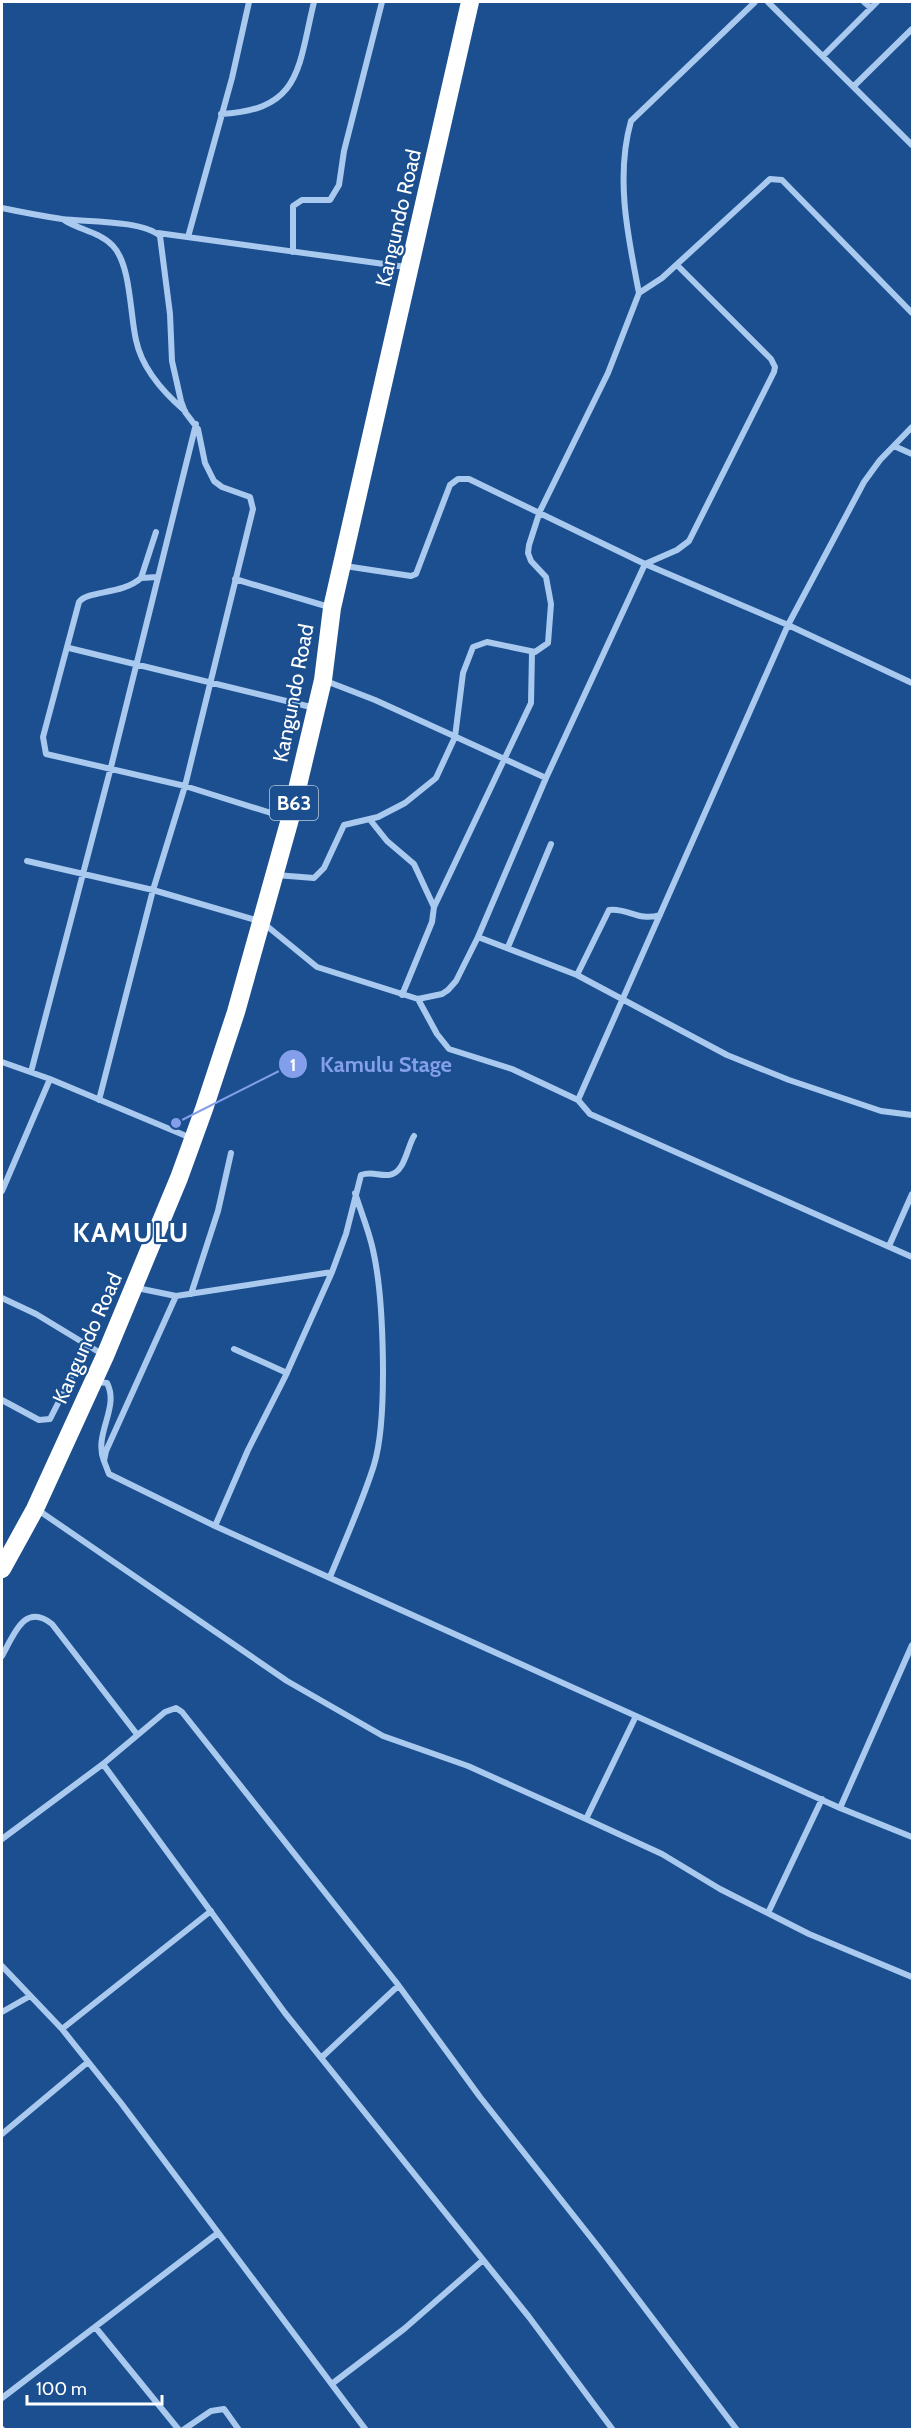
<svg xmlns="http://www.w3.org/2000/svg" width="914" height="2431" viewBox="0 0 914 2431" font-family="Cabin,sans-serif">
<rect width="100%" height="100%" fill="#1b4f8f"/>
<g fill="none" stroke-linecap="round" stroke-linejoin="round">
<path stroke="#a9c9ee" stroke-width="6" d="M 768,2 L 912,145
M 864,2 L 871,8
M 824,55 L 877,2
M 854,86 L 912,29
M 221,114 C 302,110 298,67 314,2
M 2,208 C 21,212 42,216 62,219 C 86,222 142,220 160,236 L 170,314 L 172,361 L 181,401 L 185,412 L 198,429 L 205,463 L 214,481 L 222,487 L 250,497 L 253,509 L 185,786 L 153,890 L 99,1100
M 64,220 C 79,230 100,232 113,246 C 131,265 130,315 136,340 C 142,369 164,393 185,411
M 158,233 L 406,267
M 188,237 L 232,78 L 249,2
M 293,252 L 293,206 L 302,200 L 330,200 L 339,185 L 344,151 L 382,2
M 639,293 C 628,237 615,177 631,121 L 755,2
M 912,427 L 880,460 L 864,482 L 788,625 L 578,1100 L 590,1114 L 912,1257
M 894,446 L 912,454
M 156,532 L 141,578 C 122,595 88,590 79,602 L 43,737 L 46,754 L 185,786 L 287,818
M 345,566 L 411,576 L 416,574 L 450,485 L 458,479 L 469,479 L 645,564 L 788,625 L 912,683
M 141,578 L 158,577
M 235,579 L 329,607
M 69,648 L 315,708
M 326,681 L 375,700 L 546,778
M 371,821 L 387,841 L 414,864 L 434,907 L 432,922 L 402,995
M 27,861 L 153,890 L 262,922 L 317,967 L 418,999 L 442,994 L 448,990 L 456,981 L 478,937 L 577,975 L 727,1055 L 789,1080 L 881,1111 L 912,1115
M 276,875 L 314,878 L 324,868 L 344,825 L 378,817 L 405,803 L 436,778 L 455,737 L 463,673 L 473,647 L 487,642 L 535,652 L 548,643 L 551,604 L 546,577 L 531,561 L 528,553 L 529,545 L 540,511 L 608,373 L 639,293 L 662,278 L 770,179 L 782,180 L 912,313
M 434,907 L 531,703 L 532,652
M 478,937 L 546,778 L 645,564 L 677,550 L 689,541 L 774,372 L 775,367 L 771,359 L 677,265
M 508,947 L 551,844
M 577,975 L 609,910 C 626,907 639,922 660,915
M 418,999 L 437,1034 L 449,1049 L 512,1069 L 578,1100
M 2,1062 L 50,1079
M 31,1072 L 111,767 L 196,424
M 2,1191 L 50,1079 L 191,1138
M 889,1246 L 912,1194
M 137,1288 L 176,1296 L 106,1451 L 104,1461 L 109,1474 L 215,1526 L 840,1808 L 912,1837
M 191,1294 L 218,1211 L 231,1153
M 176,1296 L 332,1272
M 2,1298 L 36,1314 L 102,1354
M 234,1349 L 287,1373
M 97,1382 L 107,1383 C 120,1408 93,1434 104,1461
M 2,1400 L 39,1420 L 50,1419 L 87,1346
M 38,1510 L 287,1681 L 383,1736 L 468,1766 L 586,1819 L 662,1854 L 720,1889 L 809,1934 L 912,1977
M 215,1526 L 248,1450 L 285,1377 L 332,1272 L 346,1234 L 361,1175 C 372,1171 378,1176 389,1175 C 405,1173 407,1147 414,1136
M 330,1577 C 345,1540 362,1503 374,1465 C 388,1419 384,1298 373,1250 C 369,1231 361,1212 355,1193
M 2,1656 C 14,1635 24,1602 52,1624 L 136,1733
M 103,1764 L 285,2013 L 529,2317 L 613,2430
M 840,1808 L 912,1645
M 586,1819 L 636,1716
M 2,1839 L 103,1764 L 165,1712 L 176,1708 L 182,1712 L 396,1982 L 480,2097 L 600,2249 L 737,2430
M 768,1913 L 822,1799
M 2,1966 L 62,2029 L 121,2103 L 366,2430
M 2,2012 L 30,1996
M 62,2029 L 211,1911
M 321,2058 L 398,1986
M 2,2134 L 88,2062
M 96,2328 L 179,2430
M 333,2383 L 404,2329 L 482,2261
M 2,2398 L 218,2233
M 2,2429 L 2,2430
M 183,2430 L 211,2411 L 224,2409 L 239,2430"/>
<path stroke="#fff" stroke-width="18" d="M 2,1569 L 35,1509 L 105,1356 L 179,1178 L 204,1109 L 236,1012 L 290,819 L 323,680 L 332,608 L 470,2"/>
</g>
<g text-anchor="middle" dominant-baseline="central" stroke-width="4.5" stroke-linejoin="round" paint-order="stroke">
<rect fill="#1b4f8f" stroke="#bbcadd" stroke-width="1.5" x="270" y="786" width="48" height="34" rx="4.5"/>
<g font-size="20" font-weight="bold" fill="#fff">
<text x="294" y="803">B63</text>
</g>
<g font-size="21" fill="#fff" stroke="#1b4f8f">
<text transform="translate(398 218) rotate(-77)">Kangundo Road</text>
<text transform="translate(293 693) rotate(-79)">Kangundo Road</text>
<text transform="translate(87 1338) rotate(-66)">Kangundo Road</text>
</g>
<g font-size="27" font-weight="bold" letter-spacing="1.5" fill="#fff" stroke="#1b4f8f">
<text x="131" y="1232">KAMULU</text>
</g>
</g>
<path fill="none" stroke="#839eea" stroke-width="2" d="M176 1123L293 1064"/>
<g fill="#839eea" stroke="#1b4f8f" stroke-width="2">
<circle cx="176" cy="1123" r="6"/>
<circle cx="293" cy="1064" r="15"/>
</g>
<g font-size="18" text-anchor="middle" font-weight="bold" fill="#fff">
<text x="293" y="1071">1</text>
</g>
<g font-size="22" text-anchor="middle" font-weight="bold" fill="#839eea" stroke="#1b4f8f" stroke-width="4.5" stroke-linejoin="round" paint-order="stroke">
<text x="386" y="1072">Kamulu Stage</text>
</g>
<rect width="914" height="2431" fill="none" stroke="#ffffff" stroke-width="6"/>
<path d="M27 2395v9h135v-9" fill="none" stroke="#ffffff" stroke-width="3"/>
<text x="36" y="2395" font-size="18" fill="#ffffff" stroke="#1b4f8f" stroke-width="4.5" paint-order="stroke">100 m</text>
</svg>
